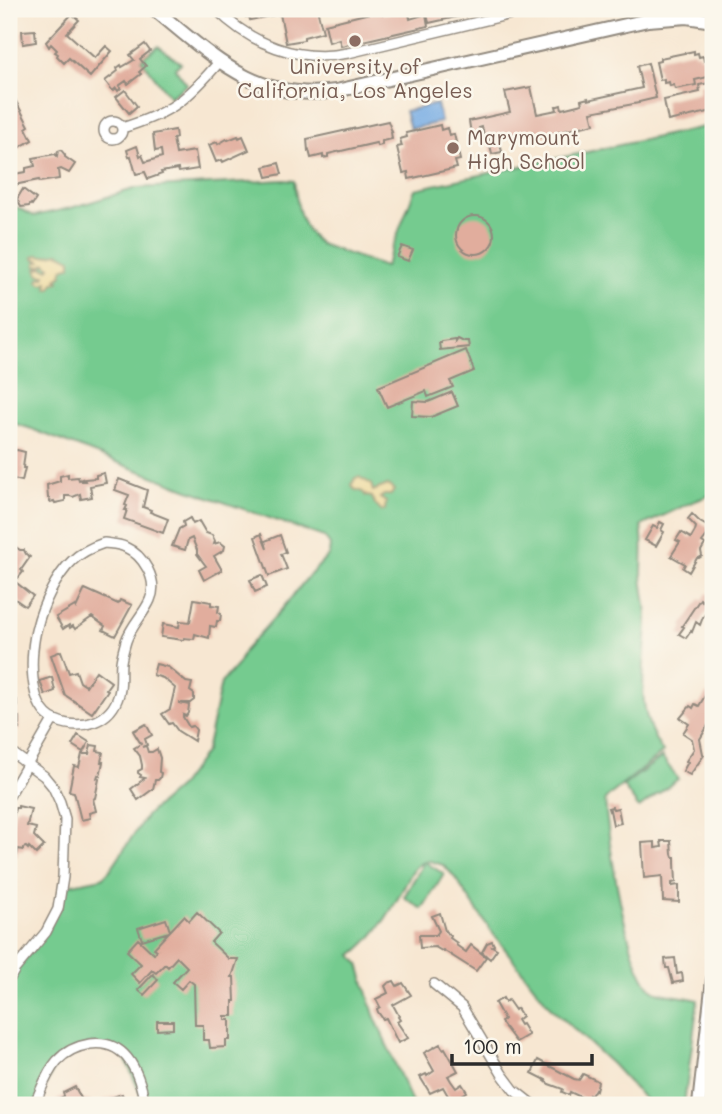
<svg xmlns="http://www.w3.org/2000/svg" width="722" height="1114" viewBox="0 0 722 1114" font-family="Mali,sans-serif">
<rect width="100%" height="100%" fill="#fbf7ec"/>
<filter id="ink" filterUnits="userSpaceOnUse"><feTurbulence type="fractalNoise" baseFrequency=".0143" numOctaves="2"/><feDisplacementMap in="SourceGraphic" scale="14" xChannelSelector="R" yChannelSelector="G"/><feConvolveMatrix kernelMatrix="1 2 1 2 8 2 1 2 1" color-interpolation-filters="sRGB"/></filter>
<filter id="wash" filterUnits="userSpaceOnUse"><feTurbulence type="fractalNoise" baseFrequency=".00686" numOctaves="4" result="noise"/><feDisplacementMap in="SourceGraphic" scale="28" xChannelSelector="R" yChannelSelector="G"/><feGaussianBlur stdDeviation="1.57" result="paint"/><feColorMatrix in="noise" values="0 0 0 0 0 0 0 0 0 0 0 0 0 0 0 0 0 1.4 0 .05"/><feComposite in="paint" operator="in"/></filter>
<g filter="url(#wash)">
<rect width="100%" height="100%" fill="#f7e7d2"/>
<path fill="#74cb8f" stroke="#507b5d" stroke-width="2" d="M 158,46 L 181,63 L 175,68 L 187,84 L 170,97 L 141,59 Z
M 713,125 L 713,494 L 690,503 L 641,526 C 644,543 642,559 642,575 C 643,590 647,605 647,619 C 646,668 632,708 663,752 L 605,799 C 607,832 627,976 655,991 C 663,995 688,997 698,1000 L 684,1105 L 650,1105 L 612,1064 L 551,1008 L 491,931 L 453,875 L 443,865 L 430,861 L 425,862 L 444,874 L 422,909 L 404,897 L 424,862 C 412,866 410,877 404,887 C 392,910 373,940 352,955 L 359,964 L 374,1015 L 413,1105 L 145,1105 L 123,1053 L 91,1044 L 60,1058 L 34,1105 L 9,1105 L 9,980 L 46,932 L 62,886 L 102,878 L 110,870 L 147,815 L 180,786 L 206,751 L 221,683 L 238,664 L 244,651 L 282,609 L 307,578 L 329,555 L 330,545 L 324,537 L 186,489 L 29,428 L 9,422 L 9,200 L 14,206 L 34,216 L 71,208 L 137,188 L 284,180 L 294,181 C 297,206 300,228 320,244 L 385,267 L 415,189 Z
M 662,757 L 678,779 L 639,808 L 623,786 Z"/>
<path fill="#eeda9e" stroke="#8c8264" stroke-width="2" d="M 59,253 L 71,259 L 71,266 L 63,269 L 62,275 L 57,279 L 59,282 L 54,283 L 51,288 L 47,289 L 48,282 L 42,284 L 38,281 L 39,278 L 44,277 L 45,275 L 39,274 L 37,268 L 43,267 L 48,269 L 50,267 L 46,263 L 41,266 L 36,265 L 36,262 L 40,261 L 34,258 L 34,256 L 38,255 L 44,256 Z
M 359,477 L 371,484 L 373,491 L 388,485 L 394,490 L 391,495 L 384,495 L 380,498 L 386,502 L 385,510 L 381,511 L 375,504 L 372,497 L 366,496 L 363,492 C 358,490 353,491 352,484 L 355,478 Z"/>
<path fill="#75aae3" stroke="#506a87" stroke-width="2" d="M 437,104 L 441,122 L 410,129 L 405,111 Z"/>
<g id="blocks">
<path fill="#e1ad9d" d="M 244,9 L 256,9 L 257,13 L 263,13 L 265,12 L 265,11 L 268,11 L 267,9 L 317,9 L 323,32 L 304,37 L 304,40 L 286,43 L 280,14 L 250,20 L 249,16 L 246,17 Z
M 408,9 L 410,19 L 426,14 L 428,26 L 341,46 L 339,39 L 329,42 L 325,24 L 382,10 L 383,14 Z
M 426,9 L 488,9 L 488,10 L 429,23 Z
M 72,14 L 79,20 L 67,33 L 95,58 L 106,46 L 112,51 L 90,77 L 69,58 L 64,63 L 57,56 L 58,54 L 55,52 L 57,50 L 51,44 L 49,47 L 46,42 Z
M 35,30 L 36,42 L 23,44 L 22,31 Z
M 145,44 L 150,51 L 140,59 L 146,66 L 139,72 L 141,74 L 128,84 L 126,81 L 119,86 L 121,88 L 118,91 L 116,88 L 113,91 L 105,81 L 118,71 L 117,68 L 121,65 L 122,67 L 134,60 L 130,55 Z
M 694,51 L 694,54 L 698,53 L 699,57 L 703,56 L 704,61 L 708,60 L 709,64 L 713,63 L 712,76 L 695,80 L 696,85 L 675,89 L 674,85 L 670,86 L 669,82 L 664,83 L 664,79 L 660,80 L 656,62 L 660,61 L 660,58 Z
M 648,63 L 656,98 L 639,102 L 639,103 L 591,112 L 594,124 L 534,138 L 533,133 L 521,135 L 521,133 L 499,138 L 502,152 L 492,154 L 488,135 L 484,135 L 482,127 L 479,128 L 480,136 L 473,137 L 471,134 L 469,121 L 510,112 L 505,92 L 531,87 L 537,114 L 557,110 L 556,106 L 558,106 L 561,105 L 562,109 L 582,104 L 581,100 L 588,98 L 588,100 L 642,88 L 637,66 Z
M 709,83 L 713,100 L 713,111 L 668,121 L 664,100 L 700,92 L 699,85 Z
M 125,90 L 137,106 L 129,113 L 116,97 Z
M 11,92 L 29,126 L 26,128 L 32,140 L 13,151 L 11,148 L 9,149 L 9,94 Z
M 388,121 L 392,132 L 391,132 L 392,139 L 382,141 L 382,145 L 378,146 L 376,143 L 328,154 L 328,157 L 323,158 L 323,155 L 311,158 L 309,150 L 308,151 L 307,139 Z
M 440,125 L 441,130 L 447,128 L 449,135 L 454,134 L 460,160 L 455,161 L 457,168 L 409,179 L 408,172 L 403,173 L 397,147 L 402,146 L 400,139 L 407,137 L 406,133 Z
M 175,130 L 176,138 L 173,139 L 176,154 L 195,151 L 198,169 L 179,172 L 178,169 L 161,172 L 162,174 L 148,179 L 145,172 L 136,174 L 131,156 L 129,157 L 127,150 L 137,146 L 140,156 L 142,155 L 145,162 L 162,157 L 161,150 L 155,151 L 153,134 Z
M 238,136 L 239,138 L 243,136 L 249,150 L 223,162 L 222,160 L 216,162 L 209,145 L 217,142 L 218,144 L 227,139 L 228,140 Z
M 61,150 L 65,155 L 65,157 L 75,164 L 69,173 L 61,169 L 58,170 L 59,179 L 40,182 L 39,180 L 9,186 L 9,175 L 26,172 L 26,168 L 35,166 L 33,158 L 55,154 L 57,156 L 58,151 Z
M 279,163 L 282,174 L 267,177 L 264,167 Z
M 23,189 L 36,199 L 32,205 L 31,204 L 29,206 L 21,207 L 17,199 Z
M456 235a19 19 0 1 1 38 0a19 19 0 1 1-38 0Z
M 402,246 L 413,250 L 408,261 L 397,257 Z
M 457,338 L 463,341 L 468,341 L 469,347 L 440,350 L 439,343 L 441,343 L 441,341 L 455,339 L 455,341 Z
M 466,350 L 474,371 L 450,381 L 453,387 L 428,397 L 426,391 L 387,407 L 378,387 Z
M 452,392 L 458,406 L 431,417 L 412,416 L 413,401 L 428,402 Z
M 17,450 L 25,452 L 23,468 L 25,468 L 22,481 L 9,478 L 9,457 L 10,458 L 11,451 Z
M 104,473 L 106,483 L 90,486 L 92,497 L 81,499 L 80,494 L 73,497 L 70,496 L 65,496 L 65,501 L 55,503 L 54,501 L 50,502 L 49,498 L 48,498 L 47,485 L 60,481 L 60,476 L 68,474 L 68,478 L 78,477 L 79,480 L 82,479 L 82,481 L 85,481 L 84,479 L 96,478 L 96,475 Z
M 119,479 L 147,490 L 143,507 L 151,510 L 150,512 L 168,519 L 163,533 L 124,519 L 127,510 L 125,510 L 127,506 L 125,505 L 129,495 L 115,490 Z
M 692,514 L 700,522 L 712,529 L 702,542 L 705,544 L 701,551 L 702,556 L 699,558 L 697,558 L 689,572 L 683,568 L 685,564 L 671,556 L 680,542 L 676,540 L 681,532 L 691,538 L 695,531 L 696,527 L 688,519 Z
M 190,518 L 193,524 L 199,521 L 206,533 L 212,535 L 215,541 L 214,544 L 220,542 L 225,546 L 224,550 L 214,556 L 222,570 L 204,580 L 199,570 L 206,566 L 197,554 L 197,550 L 192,538 L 188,540 L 185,550 L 172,546 L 179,529 L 184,526 L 183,522 Z
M 660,522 L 664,524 L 661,530 L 664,532 L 656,546 L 645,540 L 653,526 L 657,528 Z
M 261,534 L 267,549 L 265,541 L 280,535 L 286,552 L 281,554 L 287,569 L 269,576 L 255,537 Z
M 13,545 L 20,550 L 24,550 L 26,554 L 30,557 L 21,570 L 23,572 L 18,578 L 16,576 L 13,580 L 33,596 L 25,606 L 15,599 L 13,601 L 9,598 L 9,551 Z
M 262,575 L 267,587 L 255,592 L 250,580 Z
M 85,589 L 118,604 L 120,600 L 132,605 L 115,636 L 103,630 L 105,626 L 92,617 L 75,629 L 73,626 L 70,628 L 69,625 L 63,629 L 60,624 L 56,617 L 75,606 L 76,608 Z
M 707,593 L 713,597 L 713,605 L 703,617 L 700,625 L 696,622 L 692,632 L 691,631 L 686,638 L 679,634 L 684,627 L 682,626 L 700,599 L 702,601 Z
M 194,599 L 211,602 L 211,605 L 219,606 L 218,612 L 221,614 L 220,621 L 217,621 L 216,627 L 210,626 L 209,638 L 195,634 L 194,639 L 184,638 L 184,640 L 161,637 L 163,624 L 179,627 L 180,621 L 190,622 Z
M 61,651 L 69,673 L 76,671 L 80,682 L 86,686 L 96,671 L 111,682 L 106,689 L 108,690 L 92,713 L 65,695 L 51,655 Z
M 156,664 L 168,667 L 186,682 L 192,683 L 190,691 L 194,694 L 194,700 L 190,703 L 179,703 L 189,705 L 188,713 L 186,716 L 183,715 L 183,717 L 189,727 L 193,726 L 196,730 L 194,741 L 178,731 L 172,723 L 169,724 L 162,714 L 170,709 L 175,688 L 163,678 L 153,675 Z
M 52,677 L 55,691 L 45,695 L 40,681 Z
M 713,687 L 713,717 L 700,739 L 703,754 L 704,755 L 690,775 L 683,771 L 688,762 L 686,761 L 694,749 L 692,739 L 683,733 L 689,724 L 680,718 L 690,706 L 693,708 L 695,704 L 699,706 L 706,694 L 708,695 Z
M 9,700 L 17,700 L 17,717 L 19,717 L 19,729 L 9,730 Z
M 146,724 L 152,735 L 145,739 L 147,745 L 142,747 L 146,746 L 148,752 L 152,752 L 157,749 L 160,758 L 159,772 L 161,773 L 160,778 L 158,780 L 155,780 L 153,789 L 138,800 L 131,789 L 145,778 L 140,777 L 141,775 L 138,773 L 138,771 L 142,769 L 142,765 L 140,756 L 134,748 L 141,744 L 133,731 Z
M 78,735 L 89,742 L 83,752 L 72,745 Z
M 91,745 L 98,746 L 97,751 L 103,752 L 101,762 L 103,762 L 100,776 L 98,775 L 97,778 L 99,779 L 95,798 L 93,799 L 96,811 L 89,813 L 90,818 L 81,820 L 74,792 L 69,791 L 74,766 L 79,767 L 82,754 L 89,754 Z
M 18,806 L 31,809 L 27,826 L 36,828 L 34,836 L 44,846 L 36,854 L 29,847 L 28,849 L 26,847 L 23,848 L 23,850 L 18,849 L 17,855 L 9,857 L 9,835 L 12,824 L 15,808 L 18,808 Z
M 612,807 L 613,809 L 618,808 L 621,823 L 613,825 L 610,810 L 609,811 L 608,808 Z
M 661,841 L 671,841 L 672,854 L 673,857 L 675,857 L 675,863 L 676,882 L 672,883 L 672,886 L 679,885 L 679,902 L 663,901 L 662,876 L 644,878 L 642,843 L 655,842 L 655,848 L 662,847 Z
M 197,912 L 219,933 L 211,942 L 229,959 L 238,959 L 232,977 L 234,977 L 235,1001 L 233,1001 L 233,1016 L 225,1016 L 225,1020 L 230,1020 L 230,1040 L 226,1040 L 226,1047 L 210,1048 L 209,1040 L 203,1040 L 203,1025 L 195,1025 L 194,984 L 189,980 L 181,989 L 173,982 L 187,967 L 177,957 L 168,967 L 165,964 L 156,973 L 152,970 L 140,983 L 131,974 L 141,964 L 127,951 L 138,939 L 154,954 L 157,950 L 154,948 L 169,932 L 142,940 L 138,928 L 166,919 L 170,931 L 184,916 L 189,921 Z
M 440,913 L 445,931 L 451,936 L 450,938 L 457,943 L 456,945 L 466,952 L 471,945 L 486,957 L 476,971 L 443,950 L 442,951 L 435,947 L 420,948 L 419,935 L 436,935 L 439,931 L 432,916 Z
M 492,941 L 494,945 L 492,946 L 497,949 L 490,959 L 482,952 L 487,943 Z
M 675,958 L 677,974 L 682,973 L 683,981 L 673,983 L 669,968 L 666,968 L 665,959 Z
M 153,974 L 158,980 L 144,995 L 138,990 Z
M 394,981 L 397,986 L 403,983 L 411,995 L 393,1005 L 399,1016 L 398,1017 L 400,1020 L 397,1022 L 408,1038 L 398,1043 L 386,1018 L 383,1019 L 378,1012 L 377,1009 L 380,1007 L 376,999 L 388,993 L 385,986 L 388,983 Z
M 503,998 L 505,1002 L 508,1000 L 515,1010 L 517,1008 L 522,1016 L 517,1020 L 520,1025 L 522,1024 L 528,1034 L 528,1035 L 516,1042 L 501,1022 L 504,1019 L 495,1003 Z
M 157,1021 L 173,1021 L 173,1029 L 157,1030 Z
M 440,1044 L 443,1049 L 445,1048 L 458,1071 L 448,1076 L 451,1081 L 456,1088 L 462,1084 L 467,1092 L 451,1101 L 443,1087 L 430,1093 L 420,1077 L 426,1074 L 427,1076 L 434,1071 L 424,1053 Z
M 538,1060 L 574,1079 L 579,1080 L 583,1074 L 596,1080 L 598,1082 L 596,1090 L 595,1089 L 591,1096 L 589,1095 L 587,1100 L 570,1092 L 569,1095 L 562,1092 L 563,1089 L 549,1084 L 545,1081 L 546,1080 L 532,1073 Z
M 75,1087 L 82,1100 L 90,1101 L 95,1105 L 101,1103 L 101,1101 L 122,1094 L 127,1105 L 59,1105 L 57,1100 L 64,1096 L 63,1093 Z"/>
</g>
</g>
<g filter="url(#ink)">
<use href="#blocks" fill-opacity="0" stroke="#91897e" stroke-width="2"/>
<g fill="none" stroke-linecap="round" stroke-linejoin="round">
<g stroke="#91897e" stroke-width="12">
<path id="minor" d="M 216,9 C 251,44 298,63 348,53 L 532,9
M104 130a9 9 0 1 1 18 0a9 9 0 1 1-18 0Z
M 122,128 C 171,113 187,100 220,61
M 104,543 C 111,544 119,544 125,547 C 143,555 159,580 150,600 C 144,614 131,626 126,641 C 124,648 122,655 121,662 C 120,673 122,683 119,694 C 111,723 81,731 55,720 C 27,708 30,651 37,627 C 42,606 56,576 72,561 C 81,552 92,547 104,543 Z
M 9,753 L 15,755 L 44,776 L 53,787 L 60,802 L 65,819 L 63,877 L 58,909 L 46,932 L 15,969 L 9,980
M 9,796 L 53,720
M 434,984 L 462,1007 L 502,1074 L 514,1090 L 533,1105
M 34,1105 C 41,1091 46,1073 57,1061 C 65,1052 78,1046 90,1044 C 128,1039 140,1075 145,1105"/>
</g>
<g stroke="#91897e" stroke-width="16">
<path id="major" d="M 154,9 C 211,55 256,103 336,91 L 648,20 L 687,17 L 713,21
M 699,1105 L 713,979"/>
</g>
<use href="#minor" stroke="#fff" stroke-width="9"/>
<use href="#major" stroke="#fff" stroke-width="12"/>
</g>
</g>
<g fill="#8d6e63" stroke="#fbf7ec" stroke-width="2.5">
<circle cx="355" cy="41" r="7"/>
<circle cx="453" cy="148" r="7"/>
</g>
<g text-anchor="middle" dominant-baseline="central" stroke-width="5" stroke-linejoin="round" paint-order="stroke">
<g font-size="21" fill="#785e54" stroke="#fbf7ec">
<text x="355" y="65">University of<tspan x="355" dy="24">California, Los Angeles</tspan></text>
<text x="467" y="136" text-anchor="start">Marymount<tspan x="467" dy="24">High School</tspan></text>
</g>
</g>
<rect width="722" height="1114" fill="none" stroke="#fbf7ec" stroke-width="35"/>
<path d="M452 1054v10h140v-10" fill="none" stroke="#2b2b2b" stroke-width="3.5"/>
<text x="463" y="1054" font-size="21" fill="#2b2b2b" stroke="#fbf7ec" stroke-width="5" paint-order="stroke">100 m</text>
</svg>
